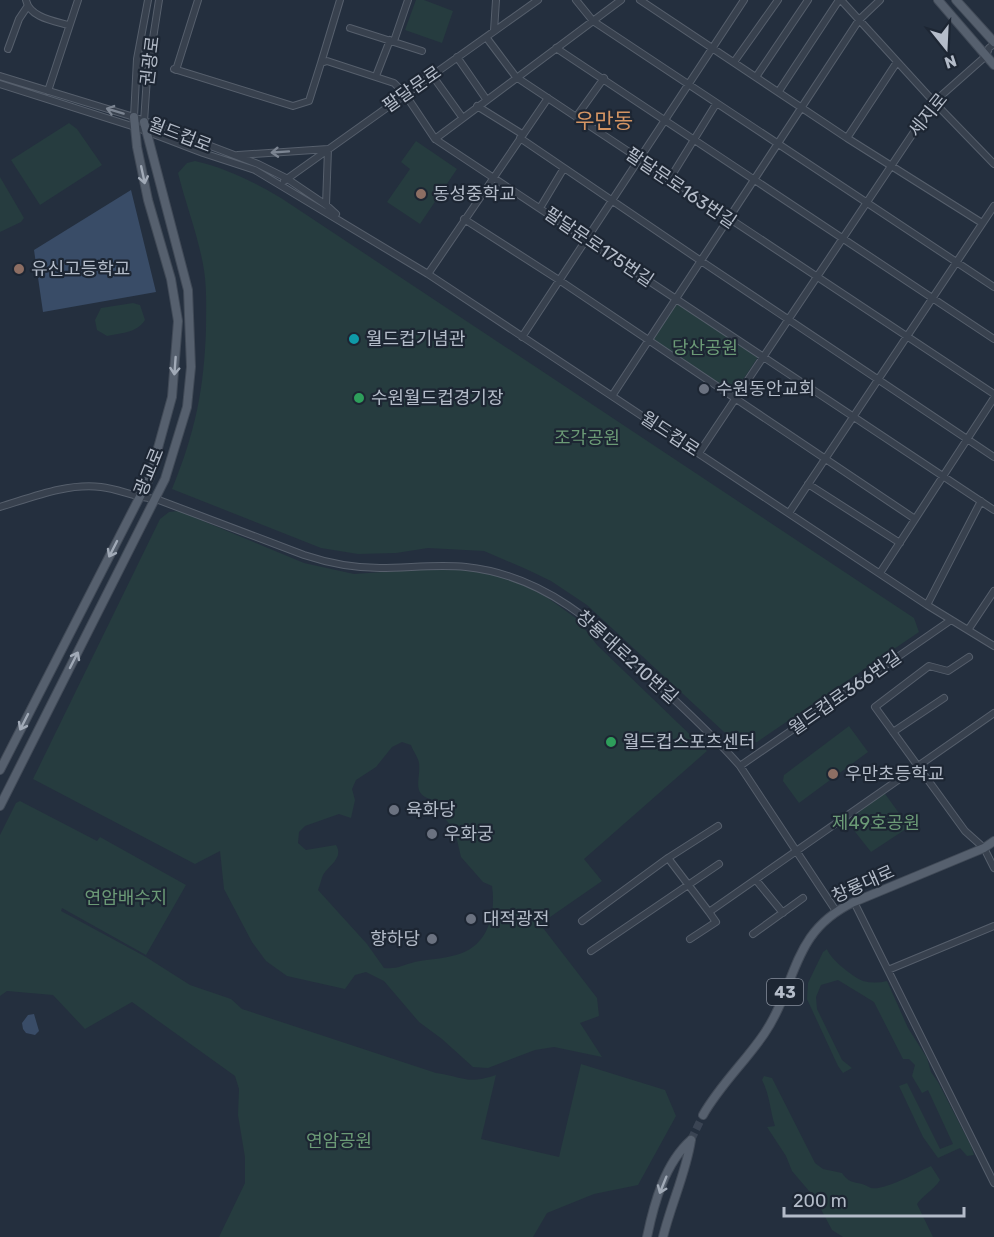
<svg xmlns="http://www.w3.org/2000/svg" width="994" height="1237" viewBox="0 0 994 1237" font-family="Rubik,'Noto Sans KR',sans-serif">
<rect width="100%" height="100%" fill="#242f3e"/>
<path fill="#263c3f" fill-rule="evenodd" d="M 416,0 L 424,0 L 453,11 L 442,43 L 405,30 Z
M 69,123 L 77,129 L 102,165 L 40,205 L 11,160 Z
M 416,141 L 457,169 L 420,224 L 387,202 L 410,169 L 401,162 Z
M 195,161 C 226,168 254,182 281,198 L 914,618 L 919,632 L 757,742 L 737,744 L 587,605 L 551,581 L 526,569 L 484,551 L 428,548 L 396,553 L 358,554 L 321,548 L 172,489 C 195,433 204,390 206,329 C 206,310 207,289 204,270 C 199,238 186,205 178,173 L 187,163 Z
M 0,177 L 24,218 L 21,222 L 0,232 Z
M 133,303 L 140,305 L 145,320 C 137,333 121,333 107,336 L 97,330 L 95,320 L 101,308 Z
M 677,304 L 758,357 L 734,393 L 653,339 Z
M 179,511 L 304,563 L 354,574 L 440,568 L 497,573 L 516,581 L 548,598 L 577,619 L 597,645 L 707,751 L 584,859 L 602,881 L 540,924 L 597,998 L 599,1016 L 580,1023 L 602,1057 L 554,1047 L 535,1050 L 488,1068 L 473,1067 L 442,1039 L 419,1022 L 384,981 L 366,972 L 355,975 L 345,989 L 287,976 L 266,961 L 252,942 L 224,889 L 220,851 L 195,864 L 33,779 L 160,519 L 169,512 ZM 402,742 L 411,745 C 413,751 418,757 419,763 C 421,780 410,795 434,800 L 439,811 L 455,831 L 461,857 L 483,882 L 492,886 C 496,912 489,943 462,953 C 449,958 433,959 420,961 C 406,963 398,970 384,968 L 367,944 L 318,890 C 320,885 321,880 323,875 C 329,865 344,858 336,845 L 306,850 L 298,843 L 299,832 L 305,826 L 339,814 L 351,818 L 355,800 L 352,789 L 356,780 L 376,767 L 392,747 Z
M 849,726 L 868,752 L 799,803 L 783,781 L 784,775 Z
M 883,791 L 909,827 L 871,852 L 845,819 Z
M 20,801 L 97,841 L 100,837 L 186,885 L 146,955 L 62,908 L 61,911 L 146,957 L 190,985 L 231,999 L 242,1009 L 436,1073 C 465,1077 466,1085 496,1075 L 481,1139 L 559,1157 L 581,1064 L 665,1090 L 676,1116 L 638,1185 L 594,1194 L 547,1213 L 533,1237 L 219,1237 L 245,1183 L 245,1157 L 238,1115 L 239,1089 L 235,1076 L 132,1002 L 85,1029 L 53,995 L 7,991 L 0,996 L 0,835 L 16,803 Z
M 827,949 C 830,959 853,977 863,981 C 871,983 879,983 887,981 L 908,1028 L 927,1058 L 931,1072 L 938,1082 L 971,1146 L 974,1155 L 967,1156 L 960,1148 L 938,1158 L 923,1137 L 899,1086 L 907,1083 L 940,1149 L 953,1144 L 928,1090 L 922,1093 L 912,1076 L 915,1065 L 909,1059 L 903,1059 L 874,1002 L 838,980 L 821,985 L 816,997 L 817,1009 L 842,1060 L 852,1068 L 843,1073 L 838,1066 L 807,999 L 808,983 L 823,952 Z
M 764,1076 L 772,1078 L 815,1163 L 823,1169 L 842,1173 C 848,1182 853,1182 862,1184 C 866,1185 868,1187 871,1188 C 884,1191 918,1172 931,1166 L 940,1180 C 934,1190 924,1194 917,1204 L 933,1237 L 843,1237 L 832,1230 L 815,1198 L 792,1171 L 786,1156 L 767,1127 L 775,1126 C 770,1111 770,1095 762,1080 Z"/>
<path fill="#394c67" d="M 131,190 L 156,292 L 43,312 L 34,250 Z
M 34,1014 L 39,1031 L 35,1035 L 26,1033 L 23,1029 L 22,1023 L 28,1015 Z"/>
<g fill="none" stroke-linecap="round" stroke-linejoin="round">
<path stroke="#3a4453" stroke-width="8" stroke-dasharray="8 4" stroke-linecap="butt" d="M 691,1140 L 703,1115"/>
<g stroke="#565f6c" stroke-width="8">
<path id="minor" d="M 26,0 C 29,17 54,21 68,25
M 576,0 L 593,21 L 994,287
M 640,0 L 847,138 L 982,223
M 841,0 L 934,102 L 994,164
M 350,28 L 422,51
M 494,31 L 496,0
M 486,37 L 516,77 L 994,394
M 394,41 L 408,0
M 556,48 L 994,339
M 8,49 L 19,19 L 27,7
M 457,57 L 486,99
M 734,62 L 778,0
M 321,63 L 340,0
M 174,69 L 293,106 L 309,101 L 321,63 L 327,61 L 394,83 L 405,94 L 435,139 L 994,510
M 176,70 L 198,0
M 432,75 L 462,117
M 0,76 L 134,117 L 258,164 L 286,178 L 326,205 L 336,214
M 376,76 L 390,40
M 756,77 L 808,0
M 0,84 L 135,127 L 203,153 L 255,170 L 428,274 L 927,605 L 994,646
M 48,91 L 78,0
M 779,91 L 839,0
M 477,106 L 522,134
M 134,117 L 137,59 L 148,0
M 576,117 L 604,78
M 144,122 L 147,77 L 159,0
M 520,138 L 701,261 L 994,457
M 847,138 L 897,62
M 435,139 L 621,0
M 238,155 L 328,149 L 326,205
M 669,180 L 716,104
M 284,181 L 538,0
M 540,208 L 564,168
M 464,219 L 559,280 L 915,519
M 428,274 L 548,98
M 522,337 L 744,0
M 612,396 L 859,20 L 880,0
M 699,453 L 934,102 L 986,56 L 989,48 L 994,44
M 808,484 L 900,543
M 0,507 C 33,497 67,483 101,487 C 120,489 135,498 156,499 L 304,555 C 328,563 354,568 380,568 C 409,568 437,564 466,567 C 550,576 602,630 659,685 C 687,712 715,737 740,766 L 836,911
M 789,513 L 994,206
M 880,573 L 994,398
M 927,605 L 981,501
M 968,630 L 994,591
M 969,657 L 948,671 L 929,666 L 875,707 L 965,831 L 984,848 L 994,868
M 893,732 L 944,698
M 740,766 L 951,620
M 668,858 L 709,912
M 756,880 L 783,913
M 854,902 L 994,1183
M 582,921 L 668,858 L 718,826
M 753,934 L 803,898
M 690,939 L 716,922 L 709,912 L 994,713
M 591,951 L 719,864
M 888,970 L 994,926"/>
</g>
<g stroke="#414a57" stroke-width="10">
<path id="major" d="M 938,0 L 994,65
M 956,0 L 994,42
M 0,770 L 150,477 L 172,397 L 178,321 L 171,279 L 148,200 L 137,147 L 134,117
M 0,806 L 165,479 L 187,407 L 191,367 L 188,290 L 144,122
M 703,1115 C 720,1085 745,1062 764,1034 C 798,984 790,932 854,902 L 984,848 L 994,841
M 647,1237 C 654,1203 665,1163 691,1140
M 663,1237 C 671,1204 686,1173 691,1140"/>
</g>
<use href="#minor" stroke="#38414e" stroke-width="6"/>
<use href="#major" stroke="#56606e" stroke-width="8"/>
</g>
<defs><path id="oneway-shaft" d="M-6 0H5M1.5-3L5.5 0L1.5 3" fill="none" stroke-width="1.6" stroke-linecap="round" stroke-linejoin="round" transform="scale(1.5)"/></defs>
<g stroke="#7c8592">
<use href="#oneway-shaft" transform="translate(115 111) rotate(-163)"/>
<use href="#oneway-shaft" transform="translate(280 152) rotate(176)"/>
</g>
<g stroke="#a1aab7">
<use href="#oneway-shaft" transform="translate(143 175) rotate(78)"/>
<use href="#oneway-shaft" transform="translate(175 366) rotate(94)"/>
<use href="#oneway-shaft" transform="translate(113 549) rotate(117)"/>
<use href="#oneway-shaft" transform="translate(74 660) rotate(-63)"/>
<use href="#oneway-shaft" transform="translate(24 722) rotate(117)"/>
<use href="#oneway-shaft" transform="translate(663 1185) rotate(112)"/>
</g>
<g fill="#8d6e63" stroke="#1d2633" stroke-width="2">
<circle cx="421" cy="194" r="6"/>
<circle cx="19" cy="269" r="6"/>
<circle cx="833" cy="774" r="6"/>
</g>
<circle fill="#0f9aa8" stroke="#1d2633" stroke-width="2" cx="354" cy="339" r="6"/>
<g fill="#6b7280" stroke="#1d2633" stroke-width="2">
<circle cx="704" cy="389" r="6"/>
<circle cx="394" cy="810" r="6"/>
<circle cx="432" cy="834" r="6"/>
<circle cx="471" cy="919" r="6"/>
<circle cx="432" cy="939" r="6"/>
</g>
<g fill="#2e9e5b" stroke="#1d2633" stroke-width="2">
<circle cx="359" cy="398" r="6"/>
<circle cx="611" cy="742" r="6"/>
</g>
<g text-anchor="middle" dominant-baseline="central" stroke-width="4.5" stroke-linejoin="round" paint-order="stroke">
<rect fill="#1d2633" stroke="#878f9c" stroke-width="1.5" x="767" y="979" width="36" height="26" rx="4.5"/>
<g font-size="16" font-weight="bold" fill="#b4bcc9">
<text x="785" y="992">43</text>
</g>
<g font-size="18" fill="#b4bcc9" stroke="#1d2633">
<text transform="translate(150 61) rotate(-83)">권광로</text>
<text transform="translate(412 89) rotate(-35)">팔달문로</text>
<text transform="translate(928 115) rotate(-51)">세지로</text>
<text transform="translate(180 135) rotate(21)">월드컵로</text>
<text transform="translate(681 188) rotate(34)">팔달문로163번길</text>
<text transform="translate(599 247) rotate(34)">팔달문로175번길</text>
<text transform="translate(670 434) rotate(33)">월드컵로</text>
<text transform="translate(149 472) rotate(-68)">광교로</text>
<text transform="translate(627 657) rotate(42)">창룡대로210번길</text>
<text transform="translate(845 693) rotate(-35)">월드컵로366번길</text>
<text transform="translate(863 884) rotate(-24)">창룡대로</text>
</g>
<g font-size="18" fill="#b4bcc9" stroke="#1d2633" text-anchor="start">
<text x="433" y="194">동성중학교</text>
<text x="31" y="269">유신고등학교</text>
<text x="366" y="339">월드컵기념관</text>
<text x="716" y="389">수원동안교회</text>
<text x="371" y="398">수원월드컵경기장</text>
<text x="623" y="742">월드컵스포츠센터</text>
<text x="845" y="774">우만초등학교</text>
<text x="406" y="810">육화당</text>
<text x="444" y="834">우화궁</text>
<text x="483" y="919">대적광전</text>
<text x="420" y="939" text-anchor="end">향하당</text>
</g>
<g font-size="18" fill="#6b9a76" stroke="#1d2633">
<text x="705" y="348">당산공원</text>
<text x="587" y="438">조각공원</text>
<text x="876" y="823">제49호공원</text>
<text x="126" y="898">연암배수지</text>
<text x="339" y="1141">연암공원</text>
</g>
<g font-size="21" fill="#d59563" stroke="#1d2633">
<text x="604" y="120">우만동</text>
</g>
</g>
<g transform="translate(946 48) rotate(162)" stroke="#1d2633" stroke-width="4.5" paint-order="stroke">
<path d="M0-4.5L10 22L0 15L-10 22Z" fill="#b4bcc9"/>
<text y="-9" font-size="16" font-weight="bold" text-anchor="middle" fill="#b4bcc9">N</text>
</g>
<path d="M784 1207v9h180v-9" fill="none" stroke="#b4bcc9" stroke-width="3"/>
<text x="793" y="1207" font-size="18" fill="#b4bcc9" stroke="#1d2633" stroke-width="4.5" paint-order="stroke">200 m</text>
</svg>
